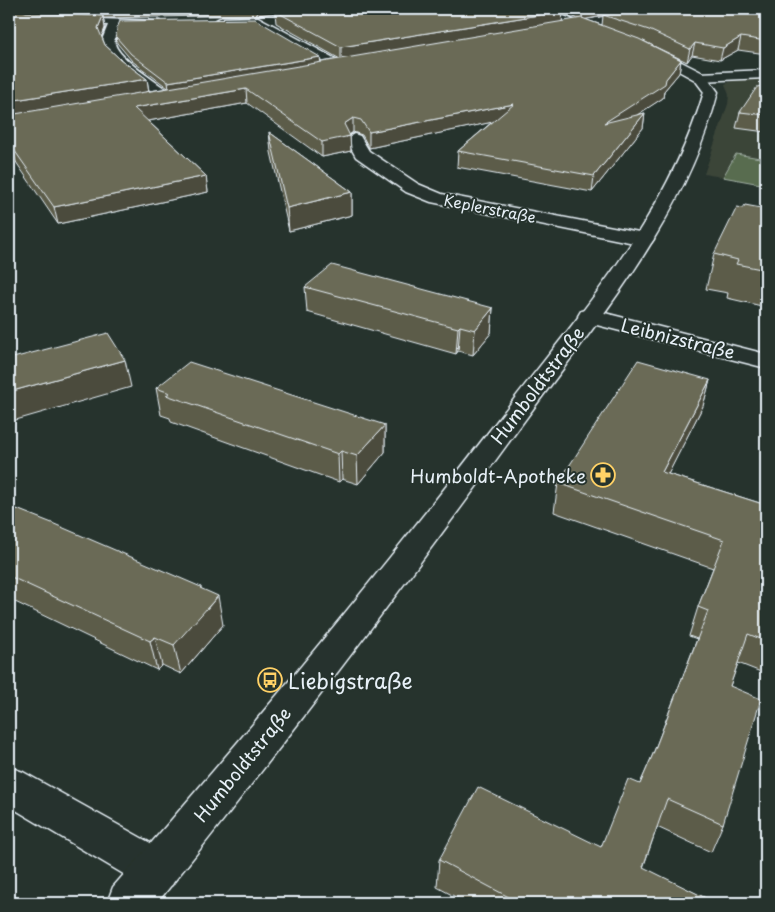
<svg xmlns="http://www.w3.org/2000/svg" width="775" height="912" viewBox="0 0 775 912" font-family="'Playpen Sans',sans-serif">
<rect width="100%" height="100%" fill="#26332d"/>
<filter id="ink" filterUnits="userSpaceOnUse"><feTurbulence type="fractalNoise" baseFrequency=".02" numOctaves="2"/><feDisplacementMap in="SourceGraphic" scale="10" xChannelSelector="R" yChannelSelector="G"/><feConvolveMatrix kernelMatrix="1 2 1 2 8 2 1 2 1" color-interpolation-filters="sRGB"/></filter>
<g filter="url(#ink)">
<path fill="#3b4439" d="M 766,79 L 766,185 L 704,174 L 728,104 L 729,95 L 725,84 L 734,80 Z"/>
<path fill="#586c4f" stroke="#a0aea4" d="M 736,154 L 766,159 L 766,185 L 723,177 Z"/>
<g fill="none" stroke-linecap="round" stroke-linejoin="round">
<g stroke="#e8f1f8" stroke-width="3">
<path id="minor" d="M 655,9 L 680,9 L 674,12 L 557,32 L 551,28 L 557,24 Z
M 258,17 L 343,63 L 345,66 L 338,70 L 333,69 L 256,24 L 220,24 L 214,21 L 220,18 Z
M 67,18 L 161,21 L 163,23 L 157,26 L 120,26 C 117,31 113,37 115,44 C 119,59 158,83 171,93 L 173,96 L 171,99 L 161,99 L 114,61 L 104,47 L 102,40 L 108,25 L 63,23 L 63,19 Z
M 766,70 L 766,78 L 700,81 L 693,77 L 700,73 Z
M 354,134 L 360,136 L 369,151 L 418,184 L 442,194 L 644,233 L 651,235 L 654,239 L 651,243 L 644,245 L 431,202 L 406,192 L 356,157 L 346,139 Z
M 589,309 L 766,354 L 766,368 L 581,321 L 578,316 L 581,311 Z
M 9,767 L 23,772 L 172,855 L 178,870 L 172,885 L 157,891 L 142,885 L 9,806 Z"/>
</g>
<g stroke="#e8f1f8" stroke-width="3">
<path id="tertiary" d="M 530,9 L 546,9 L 609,34 L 607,37 L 599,37 Z
M 646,44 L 705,74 L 718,92 C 685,221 596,322 519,428 C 402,589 282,748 157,903 L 107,903 L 113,887 C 248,733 379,575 504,412 C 582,311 667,217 704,92 L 695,80 L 642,51 L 640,48 L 642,45 Z"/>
</g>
<use href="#minor" fill="#26332d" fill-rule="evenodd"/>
<use href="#tertiary" fill="#26332d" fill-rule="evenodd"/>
</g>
<path fill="#5c5c4a" stroke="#e8f1f8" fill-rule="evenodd" d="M 9,9 L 766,9 L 766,54 L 738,50 L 720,60 L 692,55 L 687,62 L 643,41 L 681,60 L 679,73 L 664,91 L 663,98 L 636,115 L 645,113 L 643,128 L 592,192 L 457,167 L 458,151 L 492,122 L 369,148 L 362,135 L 353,132 L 350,135 L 351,151 L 322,157 L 247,103 L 148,121 L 206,176 L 208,192 L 58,224 L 16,162 L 9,164 ZM 275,13 L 276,23 L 340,59 L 321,62 L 320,57 L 116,37 L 117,43 L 132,61 L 168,88 L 149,91 L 147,79 L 120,59 L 105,45 L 102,37 L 105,28 L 103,18 L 258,15 ZM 563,13 L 579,19 L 562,22 ZM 603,16 L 602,25 L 584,19 L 593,18 Z
M 766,85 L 766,132 L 736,128 L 740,112 Z
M 269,132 L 352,192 L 352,215 L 289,231 L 271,152 Z
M 743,208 L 766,209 L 766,307 L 727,298 L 728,293 L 706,289 L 714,254 Z
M 305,287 L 493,308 L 491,333 L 473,355 L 458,351 L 456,354 L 307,312 Z
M 710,380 L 703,406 L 668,474 L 766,505 L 766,674 L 738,663 L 730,686 L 723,824 L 711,852 L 657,827 L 643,868 L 716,903 L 467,903 L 437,887 L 439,860 L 601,847 L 640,784 L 653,754 L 697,639 L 689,636 L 698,607 L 713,568 L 554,512 L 558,483 Z
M 156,388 L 385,425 L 385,452 L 358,484 L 342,479 L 339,482 L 171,422 L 170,418 L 161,415 Z
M 9,506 L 202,589 L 223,625 L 181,674 L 162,665 L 157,670 L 9,599 Z"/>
<path fill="#4b4b3c" stroke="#e8f1f8" d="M 257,9 L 306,9 L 275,11 L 275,13 L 258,15 Z
M 583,9 L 646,9 L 603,15 L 603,16 L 582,20 Z
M 563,11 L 562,23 L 341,60 L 341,47 Z
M 103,16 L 105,28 L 100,41 L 98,28 Z
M 12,25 L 9,39 L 9,26 Z
M 741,37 L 738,50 L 720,60 L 723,48 Z
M 695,43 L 692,55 L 687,62 L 690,49 Z
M 320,57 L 321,64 L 169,89 L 168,82 Z
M 681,60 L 679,73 L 664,91 L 663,98 L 602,138 L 604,123 L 666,79 Z
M 147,79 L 149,93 L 9,116 L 9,101 Z
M 246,89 L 247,103 L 137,123 L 134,108 Z
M 514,104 L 512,118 L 369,148 L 369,132 Z
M 645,113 L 643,128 L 592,192 L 594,176 Z
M 353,118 L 353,132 L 346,137 L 350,136 L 351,151 L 322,157 L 322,142 L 344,124 Z
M 12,147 L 16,162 L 9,164 L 9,148 Z
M 206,176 L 208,192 L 58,224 L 54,207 Z
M 352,192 L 352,215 L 289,231 L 287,208 Z
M 493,308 L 491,333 L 473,355 L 475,330 Z
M 460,326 L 458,351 L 456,354 L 458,328 Z
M 125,360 L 131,387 L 9,422 L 9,392 Z
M 710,380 L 703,406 L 655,500 L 662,472 Z
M 385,425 L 385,452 L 358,484 L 357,456 Z
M 341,451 L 342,479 L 339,482 L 338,454 Z
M 201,587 L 206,610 L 218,596 L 223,625 L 181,674 L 174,645 L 200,588 Z
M 155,637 L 162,665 L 157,670 L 150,641 Z"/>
<path fill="#6b6b56" stroke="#e8f1f8" d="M 9,9 L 20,9 L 26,12 L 103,16 L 98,28 L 105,45 L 120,59 L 147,79 L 9,101 L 9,38 L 12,25 L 9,26 Z
M 295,9 L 556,9 L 563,11 L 341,47 L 275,11 Z
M 638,9 L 766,9 L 766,41 L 741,37 L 723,48 L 695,43 L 690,49 L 649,30 L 603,15 Z
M 582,18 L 639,39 L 681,60 L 666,79 L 665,84 L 604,123 L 645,113 L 594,176 L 458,151 L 514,104 L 369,132 L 361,120 L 353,118 L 344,124 L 350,136 L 322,142 L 246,89 L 134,108 L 206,176 L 54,207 L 12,147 L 9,148 L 9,115 Z
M 255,19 L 320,57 L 168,82 L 131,54 L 116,37 L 117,28 L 120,21 Z
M 766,85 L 766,115 L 740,112 L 757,87 Z
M 269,132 L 352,192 L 287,208 Z
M 745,205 L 766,209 L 766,270 L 736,264 L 738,260 L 714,254 L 737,207 L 743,208 Z
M 332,265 L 493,308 L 475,330 L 460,326 L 458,328 L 305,287 Z
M 108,333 L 125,360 L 9,392 L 9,359 Z
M 638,360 L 710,380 L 662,472 L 766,505 L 766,641 L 748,634 L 730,686 L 761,699 L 723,824 L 667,799 L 643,867 L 716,903 L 520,903 L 439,860 L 478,787 L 601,847 L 628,779 L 640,784 L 653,754 L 708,611 L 698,607 L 724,540 L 558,483 Z
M 189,362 L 385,425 L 357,456 L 341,451 L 338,454 L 166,395 L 170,393 L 156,388 Z
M 9,506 L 52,523 L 201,587 L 200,588 L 218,596 L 174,645 L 155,637 L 150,641 L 9,576 Z"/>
</g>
<defs>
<g id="pharmacy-ring" transform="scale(1.25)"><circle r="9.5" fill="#26332d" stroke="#ffd166" stroke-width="1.5"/><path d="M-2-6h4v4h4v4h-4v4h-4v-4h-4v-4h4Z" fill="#ffd166"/></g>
<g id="bus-ring" transform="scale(1.25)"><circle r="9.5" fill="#26332d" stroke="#ffd166" stroke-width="1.5"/><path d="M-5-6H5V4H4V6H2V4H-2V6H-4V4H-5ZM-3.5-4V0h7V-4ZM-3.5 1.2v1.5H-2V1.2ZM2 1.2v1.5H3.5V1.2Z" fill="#ffd166"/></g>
</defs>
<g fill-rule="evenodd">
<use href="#pharmacy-ring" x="603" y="475"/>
<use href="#bus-ring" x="270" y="680"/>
</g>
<g text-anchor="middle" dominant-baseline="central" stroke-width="4" stroke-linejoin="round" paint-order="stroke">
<g font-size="15" fill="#e8f1f8" stroke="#26332d">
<text transform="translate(490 208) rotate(11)">Keplerstraße</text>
</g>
<g font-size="18" fill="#e8f1f8" stroke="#26332d">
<text transform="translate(678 338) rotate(14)">Leibnizstraße</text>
<text transform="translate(537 385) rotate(-53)">Humboldtstraße</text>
<text transform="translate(242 764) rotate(-51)">Humboldtstraße</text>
</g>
<g font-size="18" fill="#e8f1f8" stroke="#26332d" text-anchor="end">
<text x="586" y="475">Humboldt-Apotheke</text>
</g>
<g font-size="21" fill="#e8f1f8" stroke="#26332d" text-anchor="start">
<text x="288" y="680">Liebigstraße</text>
</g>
</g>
<rect width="775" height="912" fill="none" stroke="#26332d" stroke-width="30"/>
<rect x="15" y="15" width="745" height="882" fill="none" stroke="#e8f1f8" stroke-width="2" filter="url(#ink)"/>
</svg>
